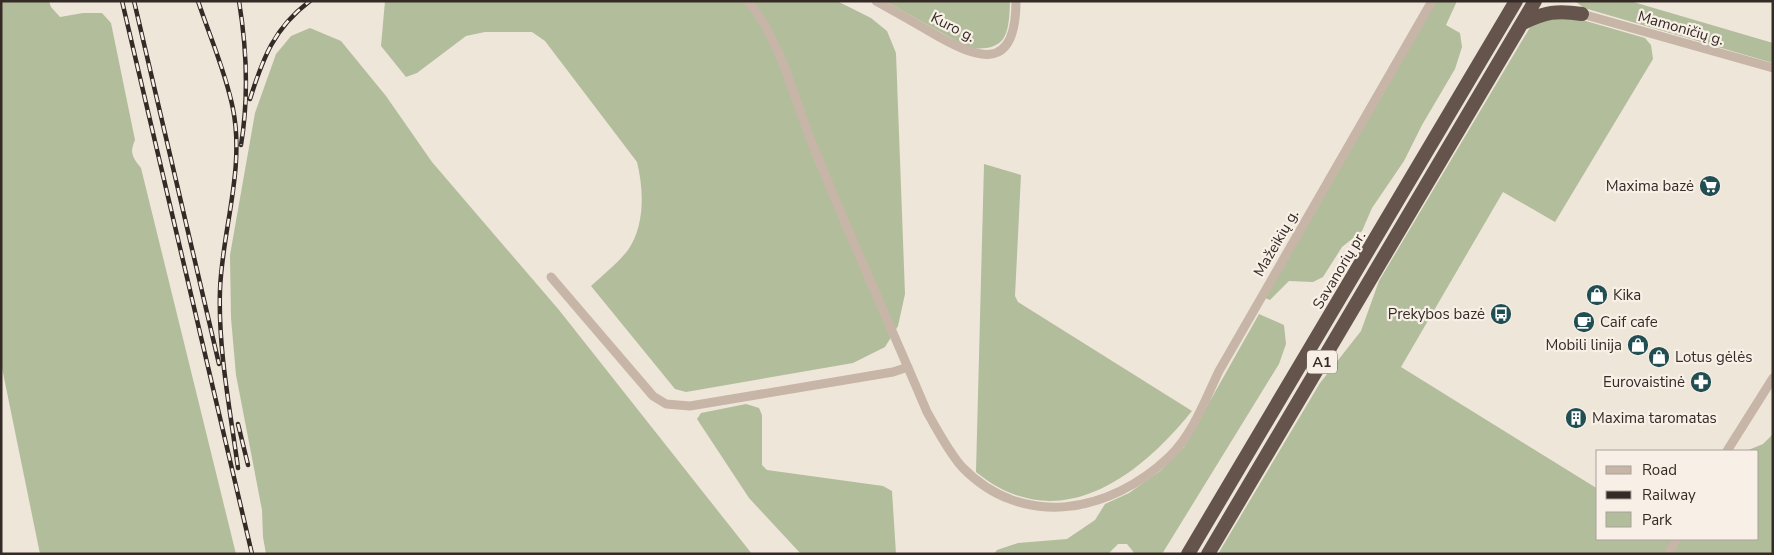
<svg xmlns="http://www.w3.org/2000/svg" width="1774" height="555" viewBox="0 0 1774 555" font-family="'Nunito Sans',sans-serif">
<rect width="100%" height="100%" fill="#efe6da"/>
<path fill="#b2bd9b" d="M 1,1 L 49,1 L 51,7 L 60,17 L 83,13 L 102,13 L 111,23 L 135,140 C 129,153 133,158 141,168 L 236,554 L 40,554 L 1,363 Z
M 385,1 L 837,1 L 871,18 L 887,31 L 896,53 L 905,294 L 898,326 L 885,347 L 853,363 L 686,392 L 675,389 L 591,286 C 603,275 618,263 628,250 C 645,226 644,190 637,162 L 545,41 L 532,32 L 485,32 L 466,36 L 417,73 L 406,77 L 381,46 Z
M 885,1 L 1010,1 C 1009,34 1007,52 969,48 Z
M 1436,1 L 1457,1 L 1446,25 L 1460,33 L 1462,47 L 1455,69 L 1422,125 L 1404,161 L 1372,208 L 1362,231 L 1342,247 L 1323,277 L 1313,282 L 1289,281 L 1270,300 L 1265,298 Z
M 1575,1 L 1630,1 L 1773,43 L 1773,63 L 1584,8 Z
M 1565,15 L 1645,38 L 1651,45 L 1653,59 L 1555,222 L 1503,192 L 1401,367 L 1598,489 L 1598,539 L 1758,539 L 1758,451 L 1746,451 L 1763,444 L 1773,434 L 1773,554 L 1218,554 L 1320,383 L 1361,331 L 1379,281 L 1529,29 L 1535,21 Z
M 310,28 L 341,41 L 386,96 L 432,162 L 559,310 L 752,554 L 266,554 L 263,537 L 262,510 L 236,375 L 231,318 L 230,255 L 255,113 L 276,54 L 291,36 Z
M 984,164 L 1021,175 L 1015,296 L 1018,302 L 1192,411 C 1146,468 1074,529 998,487 C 990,483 983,477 976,472 Z
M 1259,314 L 1284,325 L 1286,344 L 1279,364 L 1162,554 L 1135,554 L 1127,544 L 1118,544 L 1108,554 L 994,554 L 997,550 L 1018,543 L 1067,539 L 1095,520 L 1105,504 L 1129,493 L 1160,471 L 1184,447 Z
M 746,404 L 759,408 L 762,415 L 762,465 L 767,470 L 883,486 L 892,491 L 896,554 L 801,554 L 749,498 L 697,419 L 701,413 Z"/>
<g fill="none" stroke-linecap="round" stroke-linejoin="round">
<path stroke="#c7b6a7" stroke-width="9" d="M 748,1 C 781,41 793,96 812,143 C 848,233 889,322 927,412 C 938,431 948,451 962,467 C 1023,530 1110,513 1169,457 C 1193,434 1205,400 1219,371 L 1432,1
M 876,1 C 894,11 912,21 929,31 C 975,58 1016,76 1016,1
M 1582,14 L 1773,68
M 551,277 L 653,396 L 666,404 L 690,406 L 893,372 L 908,367
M 1727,451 L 1773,378
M 1669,554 L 1676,539"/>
<path stroke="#64544c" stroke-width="14" d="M 1523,23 C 1545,12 1557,10 1582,14
M 1188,554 L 1516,1
M 1208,554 L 1535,1"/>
<g stroke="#342b27" stroke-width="4.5">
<path id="rail" d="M 122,1 L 252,554
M 134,1 L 219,364
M 198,1 C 210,37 226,73 233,109 C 245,169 222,231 220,290 C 218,349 230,409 238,468
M 239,1 C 247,50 249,96 241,145
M 250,99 C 263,58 274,28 310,1
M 238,424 L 248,465"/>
</g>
<use href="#rail" stroke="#f8f0e6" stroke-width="2.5" stroke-dasharray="8" stroke-linecap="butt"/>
</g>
<defs>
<g id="supermarket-disc" transform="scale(1.125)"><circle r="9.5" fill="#204e52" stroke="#f8f0e6"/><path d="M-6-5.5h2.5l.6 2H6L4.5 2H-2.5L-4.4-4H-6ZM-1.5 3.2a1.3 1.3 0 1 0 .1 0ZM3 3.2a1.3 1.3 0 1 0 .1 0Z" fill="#fff"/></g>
<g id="shop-disc" transform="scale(1.125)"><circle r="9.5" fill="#204e52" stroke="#f8f0e6"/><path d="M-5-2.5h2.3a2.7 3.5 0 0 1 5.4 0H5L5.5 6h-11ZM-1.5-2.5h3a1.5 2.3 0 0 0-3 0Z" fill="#fff"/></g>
<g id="bus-disc" transform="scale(1.125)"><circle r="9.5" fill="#204e52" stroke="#f8f0e6"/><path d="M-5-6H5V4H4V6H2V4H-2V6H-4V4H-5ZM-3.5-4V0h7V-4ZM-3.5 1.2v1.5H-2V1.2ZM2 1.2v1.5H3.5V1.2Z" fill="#fff"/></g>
<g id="cafe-disc" transform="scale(1.125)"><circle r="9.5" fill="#204e52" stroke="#f8f0e6"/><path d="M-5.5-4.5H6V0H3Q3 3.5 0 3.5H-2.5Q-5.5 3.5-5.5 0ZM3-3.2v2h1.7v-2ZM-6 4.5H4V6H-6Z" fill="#fff"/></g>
<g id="pharmacy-disc" transform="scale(1.125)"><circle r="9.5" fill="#204e52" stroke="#f8f0e6"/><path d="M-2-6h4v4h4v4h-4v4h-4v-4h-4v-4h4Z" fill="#fff"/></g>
<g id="building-disc" transform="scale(1.125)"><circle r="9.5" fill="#204e52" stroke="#f8f0e6"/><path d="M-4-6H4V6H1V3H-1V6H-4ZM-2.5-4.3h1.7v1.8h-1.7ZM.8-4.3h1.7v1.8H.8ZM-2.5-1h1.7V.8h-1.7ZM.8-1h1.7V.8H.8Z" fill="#fff"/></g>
</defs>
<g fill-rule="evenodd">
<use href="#supermarket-disc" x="1710" y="186"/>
<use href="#shop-disc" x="1597" y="295"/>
<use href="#bus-disc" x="1501" y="314"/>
<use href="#cafe-disc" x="1584" y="322"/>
<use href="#shop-disc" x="1638" y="345"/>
<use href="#shop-disc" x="1659" y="357"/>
<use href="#pharmacy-disc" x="1701" y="382"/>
<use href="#building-disc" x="1576" y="418"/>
</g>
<g text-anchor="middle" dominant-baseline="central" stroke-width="4.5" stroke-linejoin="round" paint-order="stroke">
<rect fill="#f8f0e6" stroke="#6f6660" stroke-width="1" x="1307" y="350.5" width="30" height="23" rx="4"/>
<g font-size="14" font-weight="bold" fill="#342b27">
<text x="1322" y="362">A1</text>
</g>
<g font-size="15" fill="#342b27" stroke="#f8f0e6">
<text transform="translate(953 27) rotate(27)">Kuro g.</text>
<text transform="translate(1681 28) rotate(16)">Mamoničių g.</text>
<text transform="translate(1276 243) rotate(-60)">Mažeikių g.</text>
<text transform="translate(1339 270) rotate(-59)">Savanorių pr.</text>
</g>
<g font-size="15" fill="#342b27" stroke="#f8f0e6" text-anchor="end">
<text x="1694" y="186">Maxima bazė</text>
<text x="1613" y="295" text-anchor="start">Kika</text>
<text x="1485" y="314">Prekybos bazė</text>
<text x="1600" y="322" text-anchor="start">Caif cafe</text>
<text x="1622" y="345">Mobili linija</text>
<text x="1675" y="357" text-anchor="start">Lotus gėlės</text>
<text x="1685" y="382">Eurovaistinė</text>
<text x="1592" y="418" text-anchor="start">Maxima taromatas</text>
</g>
</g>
<rect width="1774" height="555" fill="none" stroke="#342b27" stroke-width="5"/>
<rect x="1596" y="450" width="162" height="90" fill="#f8f0e6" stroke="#aaa19a"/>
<rect x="1606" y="466" width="25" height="8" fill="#c7b6a7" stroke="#aaa19a"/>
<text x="1642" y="475" font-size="15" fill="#342b27">Road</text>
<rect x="1606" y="491" width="25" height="8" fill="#342b27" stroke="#aaa19a"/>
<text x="1642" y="500" font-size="15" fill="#342b27">Railway</text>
<rect x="1606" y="512" width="25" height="15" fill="#b2bd9b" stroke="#aaa19a"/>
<text x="1642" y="525" font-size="15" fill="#342b27">Park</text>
</svg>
